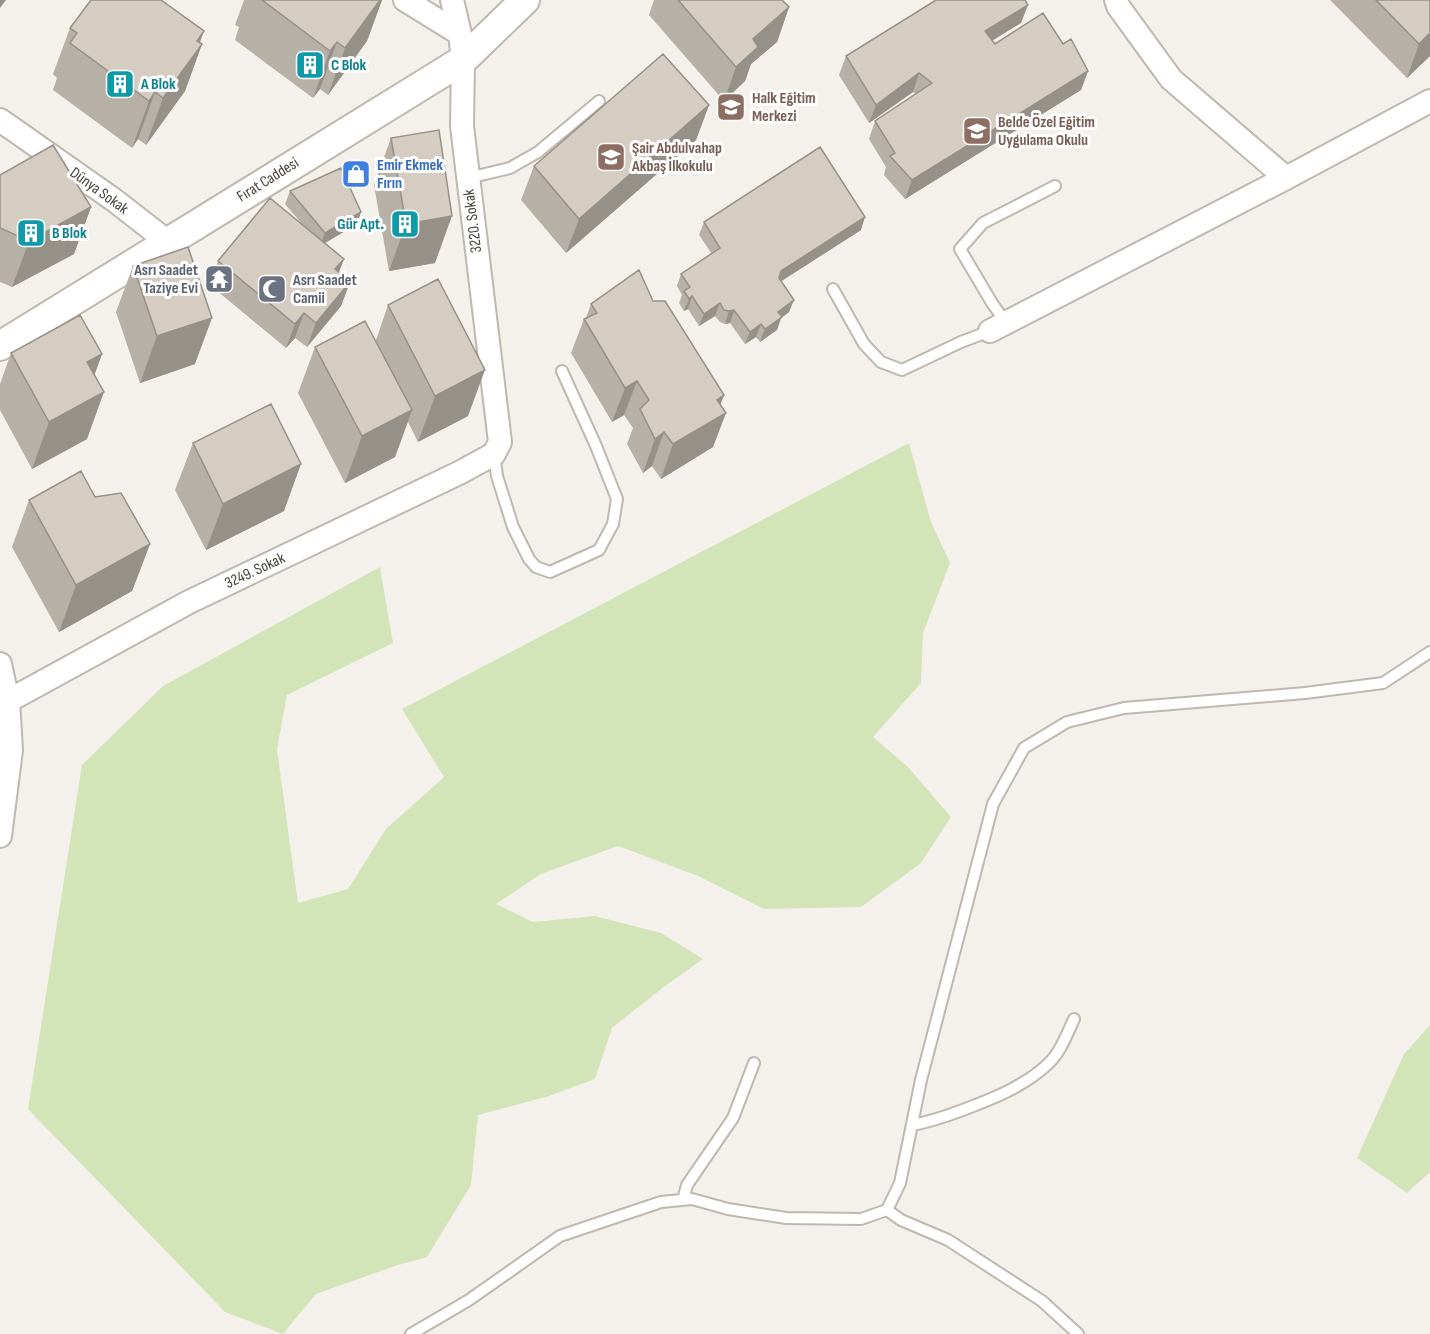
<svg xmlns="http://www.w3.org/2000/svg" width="1430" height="1334" viewBox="0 0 1430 1334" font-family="'Sofia Sans Condensed',sans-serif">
<rect width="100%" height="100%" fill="#f4f1ec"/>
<path fill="#d3e5b8" d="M 909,443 L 931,522 L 950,563 L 923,633 L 921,683 L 873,737 L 908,767 L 951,817 L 921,863 L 861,907 L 764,909 L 698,876 L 618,846 L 541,874 L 496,904 L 533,922 L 595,916 L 661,933 L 703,959 L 665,986 L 612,1028 L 595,1079 L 546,1097 L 478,1115 L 471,1185 L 427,1257 L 395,1266 L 316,1294 L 283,1334 L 225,1312 L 28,1109 L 82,765 L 163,686 L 380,567 L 393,643 L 287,695 L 277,749 L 298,903 L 348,889 L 386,829 L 444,777 L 402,709 Z
M 1430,1025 L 1430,1172 L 1407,1193 L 1357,1158 L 1404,1054 Z"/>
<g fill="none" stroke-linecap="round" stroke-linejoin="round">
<g stroke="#bfb8af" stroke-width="14">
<path id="service" d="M 468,178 L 510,168 L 538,152 L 599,101
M 833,289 L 864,344 L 881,362 L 902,370 L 961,342 L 990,331
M 1006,323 L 992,303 L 960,249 L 983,223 L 1055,186
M 494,454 L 497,476 L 513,527 L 529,559 L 536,567 L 550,572 L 599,550 L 613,524 L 617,499 L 596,446 L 562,371
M 912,1125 C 929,1122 944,1117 960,1111 C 992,1099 1024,1087 1049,1063 C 1061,1051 1067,1034 1074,1019
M 683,1200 L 687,1185 L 733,1118 L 754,1063
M 887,1210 L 901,1220 L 948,1240 L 1042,1301 L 1078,1334
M 411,1334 L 469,1300 L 560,1236 L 661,1202 L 692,1199 L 728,1209 L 786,1218 L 861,1219 L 887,1210 L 900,1183 L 921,1080 L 993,804 L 1024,748 L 1067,722 L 1124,708 L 1305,693 L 1383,683 L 1430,652"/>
</g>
<g stroke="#bfb8af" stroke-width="26">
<path id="minor" d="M 405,0 L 460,34
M 1116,0 L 1118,6 L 1171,79 L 1286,178
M 0,120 L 114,200 L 168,242
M 990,331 L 1286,178 L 1430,101
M 0,664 L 8,701 L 11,750 L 0,836
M 8,701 L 189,602 L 459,473 L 494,454 L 500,442 L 462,126 L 463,60 L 460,34 L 452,0"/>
</g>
<g stroke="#bfb8af" stroke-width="32">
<path id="tertiary" d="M 0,346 L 463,60 L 525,0"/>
</g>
<use href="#service" stroke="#fff" stroke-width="10"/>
<use href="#minor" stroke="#fff" stroke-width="22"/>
<use href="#tertiary" stroke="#fff" stroke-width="28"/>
</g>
<path fill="#b7b0a7" d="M 244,0 L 382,0 L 367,41 L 328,95 L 320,89 L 313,98 L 235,40 L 239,27 L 235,25 Z
M 654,0 L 782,0 L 789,7 L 777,42 L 751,64 L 745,81 L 724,101 L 649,15 Z
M 1330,0 L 1430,0 L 1430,56 L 1407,78 Z
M 1021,23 L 992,41 L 995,44 L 1063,44 L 1088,71 L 1081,90 L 905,199 L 884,175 L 886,167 L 869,139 L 875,121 L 916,94 L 913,92 L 869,123 L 839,75 L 846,56 Z
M 70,28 L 204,31 L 200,42 L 202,44 L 185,91 L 146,145 L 138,139 L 132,148 L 53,90 L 57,78 L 53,74 Z
M 709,105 L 696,140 L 566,253 L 521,200 L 534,166 Z
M 391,138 L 435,263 L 389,271 L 374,185 Z
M 0,175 L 91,207 L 74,254 L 12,287 L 0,282 Z
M 290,191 L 361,212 L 357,224 L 325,243 L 339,273 L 350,282 L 341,306 L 307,347 L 295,338 L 286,348 L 210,285 L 218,261 L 302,224 L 285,204 Z
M 704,222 L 861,230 L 781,281 L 789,312 L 781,318 L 777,330 L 760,342 L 756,337 L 745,344 L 730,323 L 725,324 L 720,322 L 715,316 L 699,326 L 688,309 L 684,311 L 679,303 L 682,295 L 677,286 L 681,274 L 712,254 L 699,235 Z
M 133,266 L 195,364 L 140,383 L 116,312 Z
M 653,301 L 724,395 L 720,405 L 713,447 L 661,479 L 652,466 L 643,473 L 627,444 L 633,428 L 624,415 L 612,422 L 571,353 L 584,319 L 586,318 L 591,304 Z
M 388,305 L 468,416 L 418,442 L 408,422 L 395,457 L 345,483 L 298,393 L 315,347 L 376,340 Z
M 11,353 L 102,354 L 94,375 L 87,439 L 32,469 L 0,410 L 0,384 Z
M 193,443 L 284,511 L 206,550 L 175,490 Z
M 95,497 L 150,544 L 132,591 L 59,632 L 12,547 L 29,500 Z"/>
<path fill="#959088" d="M 0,0 L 6,0 L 0,8 Z
M 380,0 L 382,0 L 367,41 L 328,95 L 345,48 Z
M 1028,5 L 1021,23 L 978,49 L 985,31 Z
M 789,7 L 777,42 L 751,64 L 745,81 L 724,101 L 736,67 L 753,39 Z
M 204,31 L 195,54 L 202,44 L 185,91 L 146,145 L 163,98 L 197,41 Z
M 1430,33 L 1430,56 L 1407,78 L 1419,44 Z
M 337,42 L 320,89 L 313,98 L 330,51 Z
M 1088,71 L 1081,90 L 905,199 L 912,180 Z
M 919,73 L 913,92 L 869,123 L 876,105 Z
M 155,92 L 138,139 L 132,148 L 149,101 Z
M 709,105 L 696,140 L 566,253 L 579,219 Z
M 91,207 L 74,254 L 12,287 L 29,241 Z
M 361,212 L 357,224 L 320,246 L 325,233 Z
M 452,216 L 435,263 L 389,271 L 406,224 Z
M 865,217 L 861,230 L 777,284 L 781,271 Z
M 344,259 L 335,283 L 335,269 Z
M 350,282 L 341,306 L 307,347 L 316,323 Z
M 692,296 L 688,309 L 684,311 L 689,299 Z
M 794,300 L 789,312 L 781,318 L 777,330 L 760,342 L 765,329 L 778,312 Z
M 720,303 L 715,316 L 699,326 L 704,314 Z
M 734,310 L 730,323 L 725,324 L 729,311 Z
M 304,313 L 295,338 L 286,348 L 295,324 Z
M 212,318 L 195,364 L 140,383 L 157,336 Z
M 761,324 L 756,337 L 745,344 L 750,332 Z
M 102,354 L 85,401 L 87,362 Z
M 485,370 L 468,416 L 418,442 L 435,396 Z
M 637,381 L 624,415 L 612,422 L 625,388 Z
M 104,392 L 87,439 L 32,469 L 49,422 Z
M 724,395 L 715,419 L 726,413 L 713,447 L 661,479 L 673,444 L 717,400 Z
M 412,410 L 395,457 L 345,483 L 362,436 Z
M 664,432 L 652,466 L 643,473 L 655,439 Z
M 301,464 L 284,511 L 206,550 L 223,504 Z
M 150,544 L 132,591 L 59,632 L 76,585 Z"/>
<path fill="#d5cdc2" stroke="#959088" stroke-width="1.5" d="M 91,0 L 161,0 L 204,31 L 197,41 L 202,44 L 163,98 L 155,92 L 149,101 L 70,43 L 77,33 L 70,28 Z
M 262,0 L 380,0 L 345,48 L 337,42 L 330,51 Z
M 678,0 L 782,0 L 789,7 L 753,39 L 758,47 L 736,67 Z
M 936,0 L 1025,0 L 1028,5 L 985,31 L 995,44 L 1043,13 L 1063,44 L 1071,39 L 1088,71 L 912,180 L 890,156 L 895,153 L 875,121 L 932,83 L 919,73 L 876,105 L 846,56 Z
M 1376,0 L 1430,0 L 1430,33 L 1419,44 Z
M 663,54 L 709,105 L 579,219 L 534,166 Z
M 439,130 L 452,216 L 406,224 L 391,138 Z
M 53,145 L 91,207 L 29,241 L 0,228 L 0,175 Z
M 820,147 L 865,217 L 781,271 L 779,278 L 794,300 L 778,312 L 782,317 L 765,329 L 761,324 L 750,332 L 734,310 L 729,311 L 724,310 L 720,303 L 704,314 L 692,296 L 689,299 L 684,291 L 690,287 L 681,274 L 720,248 L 704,222 Z
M 341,168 L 361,212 L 325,233 L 290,191 Z
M 270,198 L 344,259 L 335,269 L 350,282 L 316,323 L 304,313 L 295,324 L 218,261 Z
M 188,247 L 212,318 L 157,336 L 133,266 Z
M 639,270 L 653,301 L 665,301 L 724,395 L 717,400 L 726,413 L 673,444 L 664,432 L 655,439 L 640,409 L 649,400 L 637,381 L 625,388 L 584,319 L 597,313 L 591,304 Z
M 438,279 L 485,370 L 435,396 L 388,305 Z
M 80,315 L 102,354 L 87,362 L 104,392 L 49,422 L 11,353 Z
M 365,321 L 412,410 L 362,436 L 315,347 Z
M 271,404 L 301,464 L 223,504 L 193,443 Z
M 81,471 L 95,497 L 121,493 L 150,544 L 76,585 L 29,500 Z"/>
<defs>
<g id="building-square" transform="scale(1.5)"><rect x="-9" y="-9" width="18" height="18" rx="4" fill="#0f9aa8" stroke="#fff"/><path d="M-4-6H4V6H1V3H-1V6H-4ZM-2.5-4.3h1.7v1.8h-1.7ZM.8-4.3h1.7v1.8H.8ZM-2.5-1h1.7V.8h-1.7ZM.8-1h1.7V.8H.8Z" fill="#fff"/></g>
<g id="school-square" transform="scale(1.5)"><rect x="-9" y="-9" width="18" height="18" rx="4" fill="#8d6e63" stroke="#fff"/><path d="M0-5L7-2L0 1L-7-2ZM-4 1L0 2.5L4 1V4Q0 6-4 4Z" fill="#fff"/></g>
<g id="shop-square" transform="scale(1.5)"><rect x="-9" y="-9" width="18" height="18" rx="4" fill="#3f7fe0" stroke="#fff"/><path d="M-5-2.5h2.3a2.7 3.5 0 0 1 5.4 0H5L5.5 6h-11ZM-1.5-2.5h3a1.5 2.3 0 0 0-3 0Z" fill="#fff"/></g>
<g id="temple-square" transform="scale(1.5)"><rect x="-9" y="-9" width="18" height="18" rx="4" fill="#6b7280" stroke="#fff"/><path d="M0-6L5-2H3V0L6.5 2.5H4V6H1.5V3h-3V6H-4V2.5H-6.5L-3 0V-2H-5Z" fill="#fff"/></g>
<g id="mosque-square" transform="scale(1.5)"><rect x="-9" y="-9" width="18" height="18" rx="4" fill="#6b7280" stroke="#fff"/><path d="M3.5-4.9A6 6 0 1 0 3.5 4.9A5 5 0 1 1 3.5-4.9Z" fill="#fff"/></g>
</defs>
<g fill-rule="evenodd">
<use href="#building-square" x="310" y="65"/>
<use href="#building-square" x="120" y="84"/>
<use href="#school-square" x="731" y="107"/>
<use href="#school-square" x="977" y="131"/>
<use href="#school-square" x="611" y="157"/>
<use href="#shop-square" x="356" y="174"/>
<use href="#building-square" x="405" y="224"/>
<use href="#building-square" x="31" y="233"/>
<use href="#temple-square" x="219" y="279"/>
<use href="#mosque-square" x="272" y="289"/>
</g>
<g text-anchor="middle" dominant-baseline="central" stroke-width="6" stroke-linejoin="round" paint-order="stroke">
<g font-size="16" font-weight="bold" fill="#0d838f" stroke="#fff" text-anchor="start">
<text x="331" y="65">C Blok</text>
<text x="141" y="84">A Blok</text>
<text x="384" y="224" text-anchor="end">Gür Apt.</text>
<text x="52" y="233">B Blok</text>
</g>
<g font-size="16" font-weight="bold" fill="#785e54" stroke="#fff" text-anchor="start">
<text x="752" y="98">Halk Eğitim<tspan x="752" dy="18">Merkezi</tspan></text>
<text x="998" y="122">Belde Özel Eğitim<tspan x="998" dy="18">Uygulama Okulu</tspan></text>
<text x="632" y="148">Şair Abdulvahap<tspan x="632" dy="18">Akbaş İlkokulu</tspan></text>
</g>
<g font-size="16" font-weight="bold" fill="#366cbe" stroke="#fff" text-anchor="start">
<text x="377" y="165">Emir Ekmek<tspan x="377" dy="18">Fırın</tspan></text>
</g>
<g font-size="16" fill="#48423a" stroke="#fff">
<text transform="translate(268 180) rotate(-32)">Fırat Caddesi</text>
<text transform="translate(99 191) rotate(36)">Dünya Sokak</text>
<text transform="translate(473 221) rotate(-97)">3220. Sokak</text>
<text transform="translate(255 571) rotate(-25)">3249. Sokak</text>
</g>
<g font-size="16" font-weight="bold" fill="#5b616d" stroke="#fff" text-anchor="end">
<text x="198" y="270">Asrı Saadet<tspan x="198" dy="18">Taziye Evi</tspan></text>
<text x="293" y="280" text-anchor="start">Asrı Saadet<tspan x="293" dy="18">Camii</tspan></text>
</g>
</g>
</svg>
